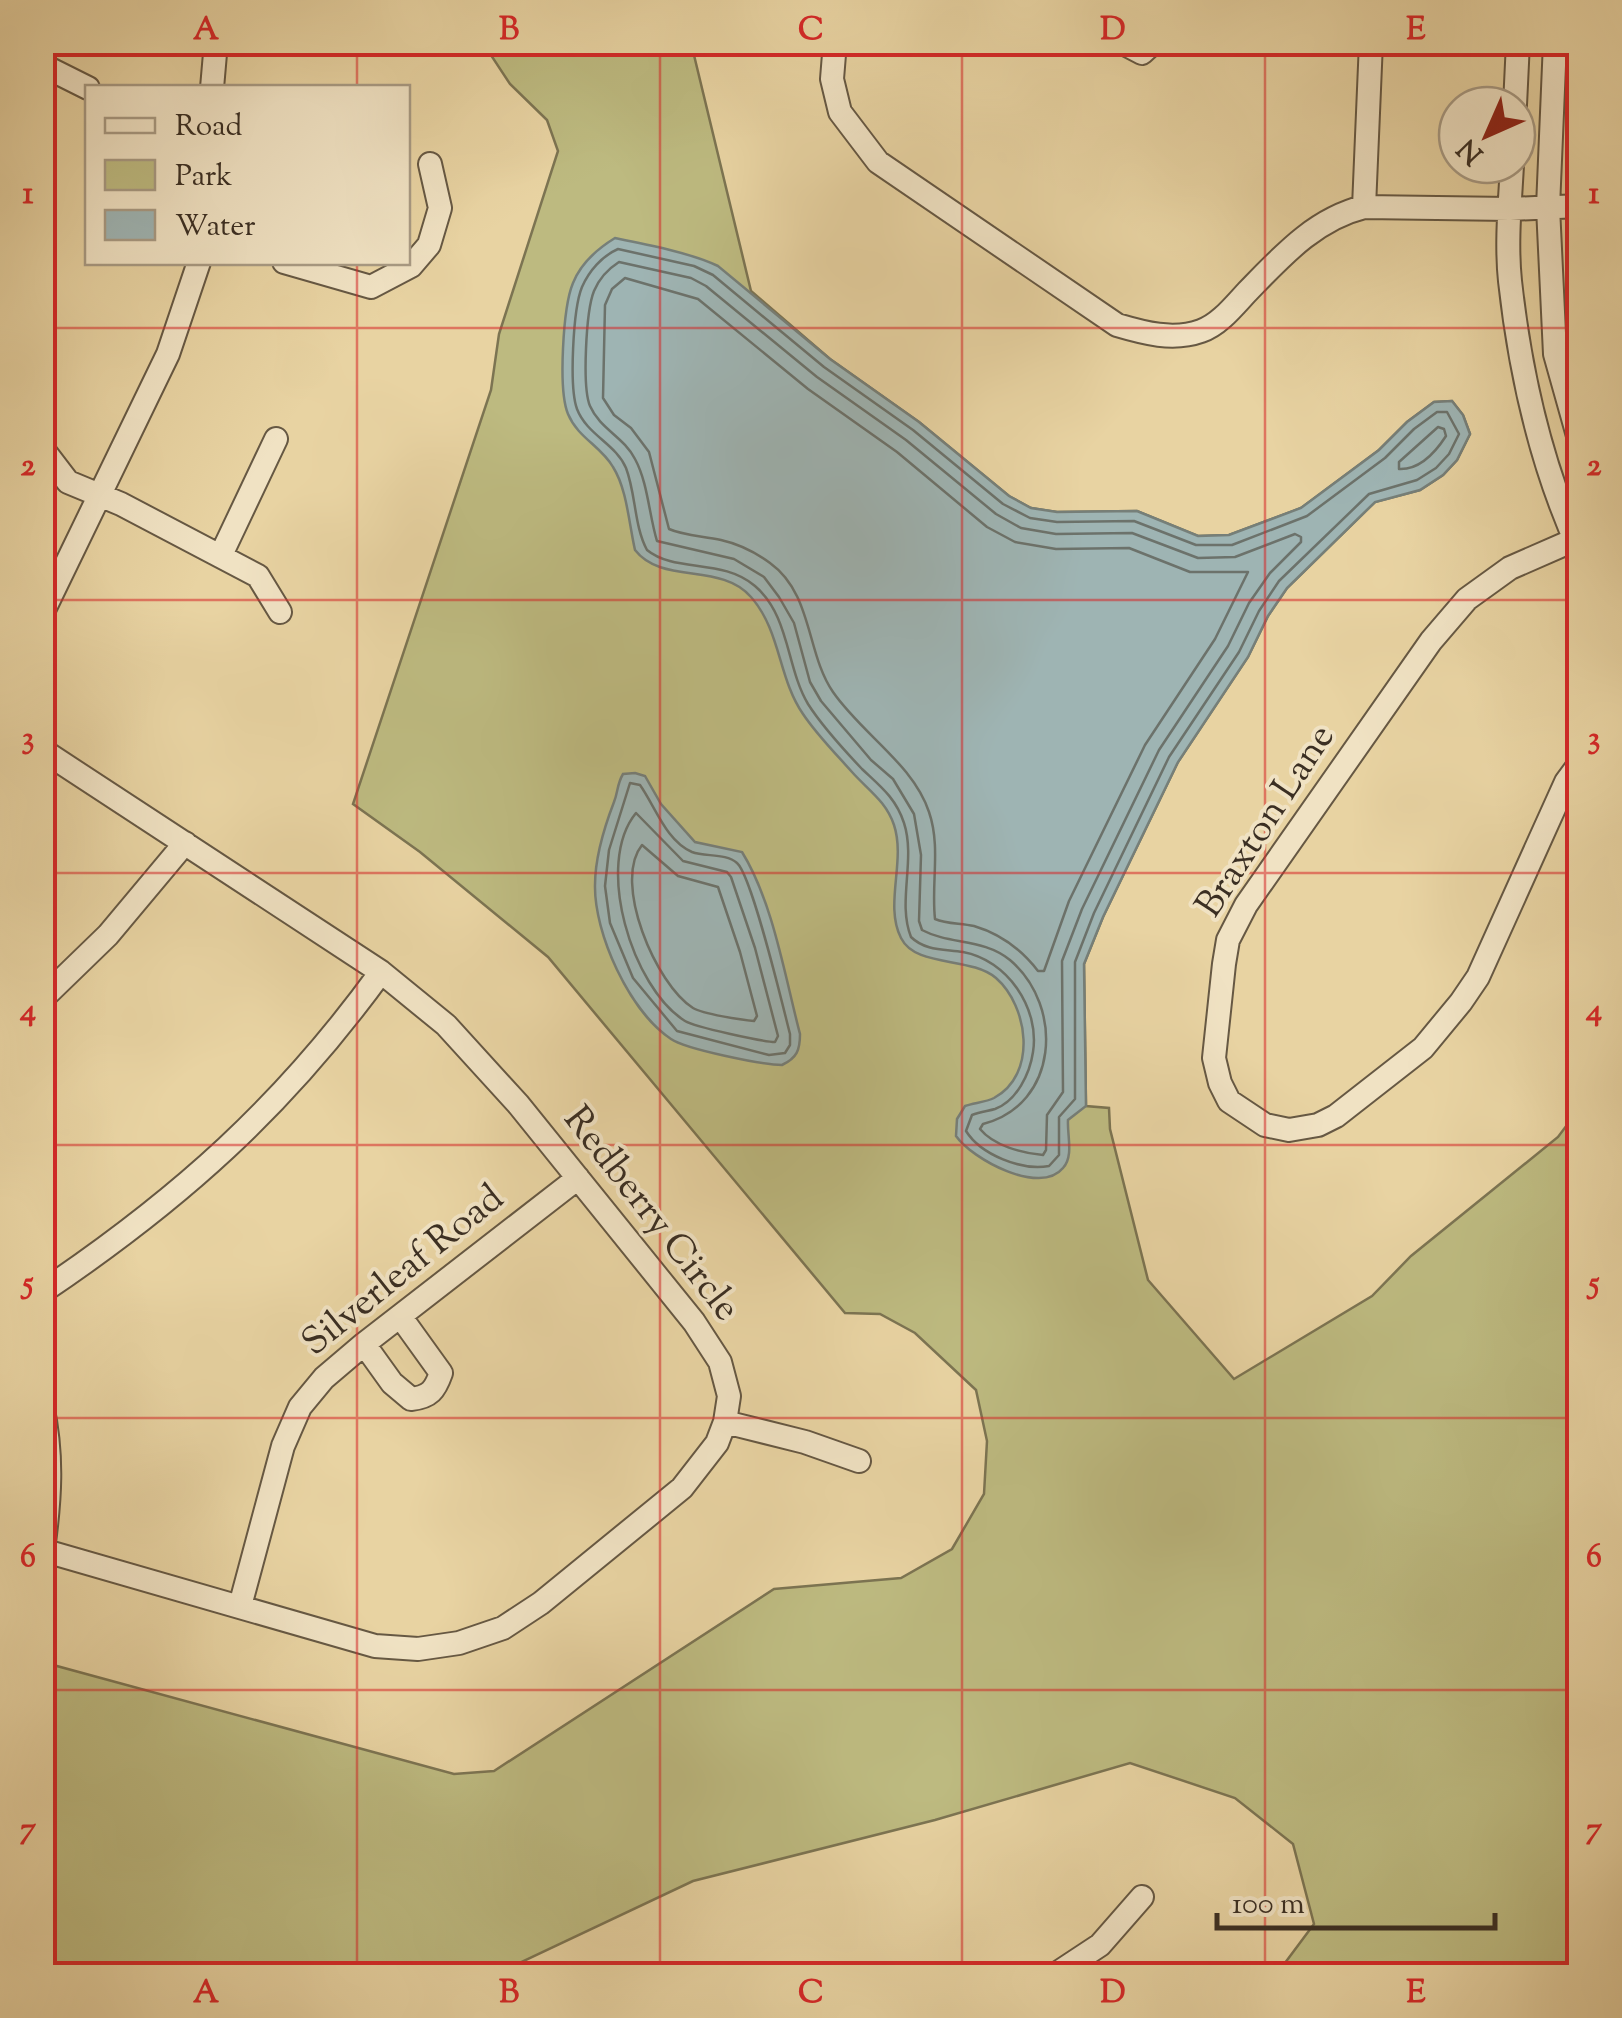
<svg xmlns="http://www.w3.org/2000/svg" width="1622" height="2018" viewBox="0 0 1622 2018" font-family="'Sorts Mill Goudy',serif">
<rect width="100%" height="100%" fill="#e8d3a2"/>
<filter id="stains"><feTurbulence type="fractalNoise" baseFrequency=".002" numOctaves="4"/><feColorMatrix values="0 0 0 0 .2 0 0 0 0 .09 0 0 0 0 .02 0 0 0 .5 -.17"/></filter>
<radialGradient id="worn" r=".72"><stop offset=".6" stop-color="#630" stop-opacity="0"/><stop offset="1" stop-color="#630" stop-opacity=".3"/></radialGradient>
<path fill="#bdba80" stroke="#7c7452" stroke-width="2.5" d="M 483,43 L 695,43 L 693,51 L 751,291 L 830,359 L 919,422 L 1009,496 L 1031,508 L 1057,512 L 1137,511 L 1198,536 L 1229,535 L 1301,508 L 1379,450 L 1407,422 L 1434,402 L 1452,401 L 1463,415 L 1470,434 L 1457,460 L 1443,475 L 1420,490 L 1375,502 L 1287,588 L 1268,616 L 1248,657 L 1178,762 L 1103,917 L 1084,964 L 1086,1106 L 1109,1108 L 1110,1129 L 1148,1280 L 1234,1379 L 1372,1296 L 1411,1256 L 1558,1137 L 1579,1109 L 1579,1975 L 1276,1975 L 1314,1924 L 1293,1844 L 1235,1798 L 1130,1763 L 935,1820 L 693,1881 L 494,1975 L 43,1975 L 42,1662 L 454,1774 L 494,1771 L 774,1589 L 901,1578 L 952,1549 L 984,1494 L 987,1441 L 976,1390 L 915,1333 L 880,1314 L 845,1313 L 548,957 L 420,852 L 353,804 L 491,390 L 499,334 L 558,151 L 547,120 L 510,84 Z"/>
<path fill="#9eb4b3" stroke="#767f79" stroke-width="2.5" d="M 615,238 C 645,244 691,253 718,266 L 830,359 L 919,422 L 1009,496 L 1031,508 L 1057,512 L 1137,511 L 1198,536 L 1229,535 L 1301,508 L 1379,450 L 1407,422 L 1434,402 L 1452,401 L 1463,415 L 1470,434 L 1457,460 L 1443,475 L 1420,490 L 1375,502 L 1287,588 L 1268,616 L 1248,657 L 1178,762 L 1103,917 L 1084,964 L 1086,1106 L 1068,1120 C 1067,1135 1074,1156 1063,1168 C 1040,1196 972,1159 956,1136 L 957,1119 L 965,1106 C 974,1103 986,1102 994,1098 C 1038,1074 1028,1006 996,978 C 970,956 916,968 901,938 C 884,905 906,861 894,825 C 886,801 868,790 852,772 C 836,754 817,735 803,714 C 778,678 781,631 751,597 C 721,562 662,585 635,550 C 629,524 627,489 613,467 C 601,446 578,438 568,414 C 558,390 563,307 573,283 C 581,263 597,249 615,238 Z
M 635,773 L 645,776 L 661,804 L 695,842 L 742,852 C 773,902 785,977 800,1034 C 800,1050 797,1058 782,1065 C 763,1065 685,1049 671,1039 C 629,1011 594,933 595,885 C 595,857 604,828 614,802 C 618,792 617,784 623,774 Z"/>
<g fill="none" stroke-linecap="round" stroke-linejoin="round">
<path stroke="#6c726b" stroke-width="2.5" d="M 618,249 L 694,266 L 713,275 L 824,367 L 913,430 L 1003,504 L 1030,518 L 1057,522 L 1134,521 L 1196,545 L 1232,545 L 1307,516 L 1385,458 L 1414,429 L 1437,412 L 1447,412 L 1459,434 L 1449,454 L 1436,468 L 1417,480 L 1369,494 L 1279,581 L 1259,611 L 1239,652 L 1169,757 L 1094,913 L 1075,962 L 1075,1099 L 1059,1117 L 1059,1155 L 1049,1166 C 1022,1171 981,1155 966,1131 L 972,1115 C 980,1112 988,1111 995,1109 C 1017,1101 1030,1073 1033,1052 C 1040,1008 1007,960 963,952 C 945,949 925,951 911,937 C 897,902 916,860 904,823 C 896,798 880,786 862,769 C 844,750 822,726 808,704 C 786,667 790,616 755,586 C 723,558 675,573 647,550 C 634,526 636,494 626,468 C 616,444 587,435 577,409 C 569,387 573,309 582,287 C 589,271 602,256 618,249 Z
M 619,262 L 691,278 L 706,286 L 817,377 L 906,440 L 996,514 L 1021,528 L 1056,534 L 1132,533 L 1198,558 L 1235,557 L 1295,534 L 1301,537 L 1301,542 L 1270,573 L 1249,603 L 1228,646 L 1159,750 L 1082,909 L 1062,961 L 1063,1092 L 1047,1115 L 1046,1150 L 1043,1155 C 1022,1153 994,1146 980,1129 L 983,1124 C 1058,1105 1065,1007 1010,960 C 983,938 950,945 922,930 L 919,921 L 921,855 L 914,814 L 893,779 L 871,760 L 821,701 L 810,682 L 794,623 L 779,597 L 764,577 L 734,559 L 657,541 C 649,515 648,483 635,459 C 624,437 600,429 590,406 C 582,387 586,311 594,291 C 599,279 608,269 619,262 Z
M 625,278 L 698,299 L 808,389 L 897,452 L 987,527 L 1015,542 L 1056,549 L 1129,548 L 1190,572 L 1248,572 L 1215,639 L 1145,745 L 1069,901 L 1044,971 L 1038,971 C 1021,949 1001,934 974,926 C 960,923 947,924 935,919 C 931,883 941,847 929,812 C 913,764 862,734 833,692 C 806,653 813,594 770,563 C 755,552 739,544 721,540 C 704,536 685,536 669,529 L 649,452 L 631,428 L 614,415 L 603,398 L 605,305 L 612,289 Z
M 1438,427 L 1444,429 L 1446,436 C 1435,453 1419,470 1399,469 L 1399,462 Z
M 630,783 L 640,785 C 655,806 666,841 692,852 C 705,857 726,853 737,863 C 752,876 783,1007 790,1034 L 790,1045 L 785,1053 L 769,1055 L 677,1031 L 633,978 L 610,923 L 605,886 L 609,850 Z
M 636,813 L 683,861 L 727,872 L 731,877 L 755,948 L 778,1036 L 775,1042 C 763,1042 695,1027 685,1021 C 632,988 594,864 636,813 Z
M 642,845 L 678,876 L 718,887 L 740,952 L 757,1016 L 754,1021 C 742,1020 703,1014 693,1008 C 656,985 612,882 642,845 Z"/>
<g stroke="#665843" stroke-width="26">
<path id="minor" d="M 835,42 L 832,79 L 840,112 L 878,162 L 1117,325 C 1144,333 1173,341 1201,331 C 1219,325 1234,306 1247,292 C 1282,256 1315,219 1364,207 L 1510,209 L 1580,206
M 1121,42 L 1142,53 L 1154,42
M 1555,42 L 1548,207 L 1555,354 L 1580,443
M 42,65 L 88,88
M 212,88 L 216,42
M 1515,105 L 1518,42
M 1512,165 C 1510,203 1506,243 1510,281 C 1520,372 1542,468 1580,551
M 1364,207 L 1371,42
M 284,262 L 371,287 L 411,266 L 429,245 L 440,208 L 430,164
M 42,448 L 68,482 L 121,504 L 258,576 L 280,612
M 1574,540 L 1510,568 L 1467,599 L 1431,641 L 1246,905 L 1228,940 L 1224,964 L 1214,1058 L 1220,1083 L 1229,1101 L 1265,1125 L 1289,1130 L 1318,1125 L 1336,1116 L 1423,1048 L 1461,1002 L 1478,977 L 1566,782 L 1580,763
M 221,555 L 276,439
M 42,614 L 168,354 L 199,262
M 42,750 L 381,972 L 446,1025 L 518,1104 L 694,1322 L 720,1362 L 729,1396 L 725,1422 L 717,1443 L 682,1488 L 541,1603 L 503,1628 L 459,1643 L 418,1649 L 375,1646 L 42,1550
M 42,999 L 108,935 L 185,843
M 42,1292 C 180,1199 283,1107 381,972
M 364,1344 L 392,1383 L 411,1399 C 430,1397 435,1390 441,1373 L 400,1316
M 42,1405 C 53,1456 50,1499 43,1550
M 725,1422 L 805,1442 L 859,1461
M 240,1606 L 283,1446 L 300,1407 L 324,1378 L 364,1344 L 578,1178
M 1053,1976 L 1100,1945 L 1142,1897"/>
</g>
<use href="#minor" stroke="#f0e2c3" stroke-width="22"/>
</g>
<path fill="none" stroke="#d62828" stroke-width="2.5" stroke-opacity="0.55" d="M 357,42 L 357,88M 660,42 L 660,1976M 962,42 L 962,1976M 1265,42 L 1265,1976M 357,262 L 357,1976M 42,328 L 1580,328M 42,600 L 1580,600M 42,873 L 1580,873M 42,1145 L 1580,1145M 42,1418 L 1580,1418M 42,1690 L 1580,1690"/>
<g text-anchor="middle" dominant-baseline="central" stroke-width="8" stroke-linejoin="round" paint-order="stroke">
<g font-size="38" fill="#3b2f23" stroke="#f0e2c3">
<text transform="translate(1267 822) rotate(-57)">Braxton Lane</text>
<text transform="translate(650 1215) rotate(52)">Redberry Circle</text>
<text transform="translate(404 1272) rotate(-39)">Silverleaf Road</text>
</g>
</g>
<rect width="1622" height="2018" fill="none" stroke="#e8d3a2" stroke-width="110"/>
<rect x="85" y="85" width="325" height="180" fill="#f0e2c3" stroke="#a89a83" stroke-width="2.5"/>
<rect x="105" y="118" width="50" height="15" fill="#f0e2c3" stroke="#a89a83" stroke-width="2.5"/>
<text x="175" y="135" font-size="30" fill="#3b2f23">Road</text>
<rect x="105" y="160" width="50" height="30" fill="#bdba80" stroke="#a89a83" stroke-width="2.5"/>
<text x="175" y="185" font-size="30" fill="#3b2f23">Park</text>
<rect x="105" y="210" width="50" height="30" fill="#9eb4b3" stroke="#a89a83" stroke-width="2.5"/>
<text x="175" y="235" font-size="30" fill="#3b2f23">Water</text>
<g transform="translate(1487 135) rotate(225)"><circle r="48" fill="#f0e2c3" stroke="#a89a83" stroke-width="2.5"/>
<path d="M0-8L18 38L0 25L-18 38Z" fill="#8f2418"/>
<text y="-15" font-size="28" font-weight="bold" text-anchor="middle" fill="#3b2f23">N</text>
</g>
<path d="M1217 1913v15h278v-15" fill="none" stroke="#3b2f23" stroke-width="5"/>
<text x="1232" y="1913" font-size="30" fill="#3b2f23" stroke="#f0e2c3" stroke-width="8" paint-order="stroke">100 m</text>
<rect x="55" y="55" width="1512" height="1908" fill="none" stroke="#d62828" stroke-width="4"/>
<g font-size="32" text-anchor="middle" font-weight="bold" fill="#d62828">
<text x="206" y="39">A</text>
<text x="509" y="39">B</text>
<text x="811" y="39">C</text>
<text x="1113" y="39">D</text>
<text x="1416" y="39">E</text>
<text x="28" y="203">1</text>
<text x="1594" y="203">1</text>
<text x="28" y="475">2</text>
<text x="1594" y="475">2</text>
<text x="28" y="748">3</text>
<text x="1594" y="748">3</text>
<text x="28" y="1020">4</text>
<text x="1594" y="1020">4</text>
<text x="28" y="1293">5</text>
<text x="1594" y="1293">5</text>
<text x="28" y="1566">6</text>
<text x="1594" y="1566">6</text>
<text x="28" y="1838">7</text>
<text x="1594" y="1838">7</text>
<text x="206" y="2002">A</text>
<text x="509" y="2002">B</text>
<text x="811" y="2002">C</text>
<text x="1113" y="2002">D</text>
<text x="1416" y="2002">E</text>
</g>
<rect width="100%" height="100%" filter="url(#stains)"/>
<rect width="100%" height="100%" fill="url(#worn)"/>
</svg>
